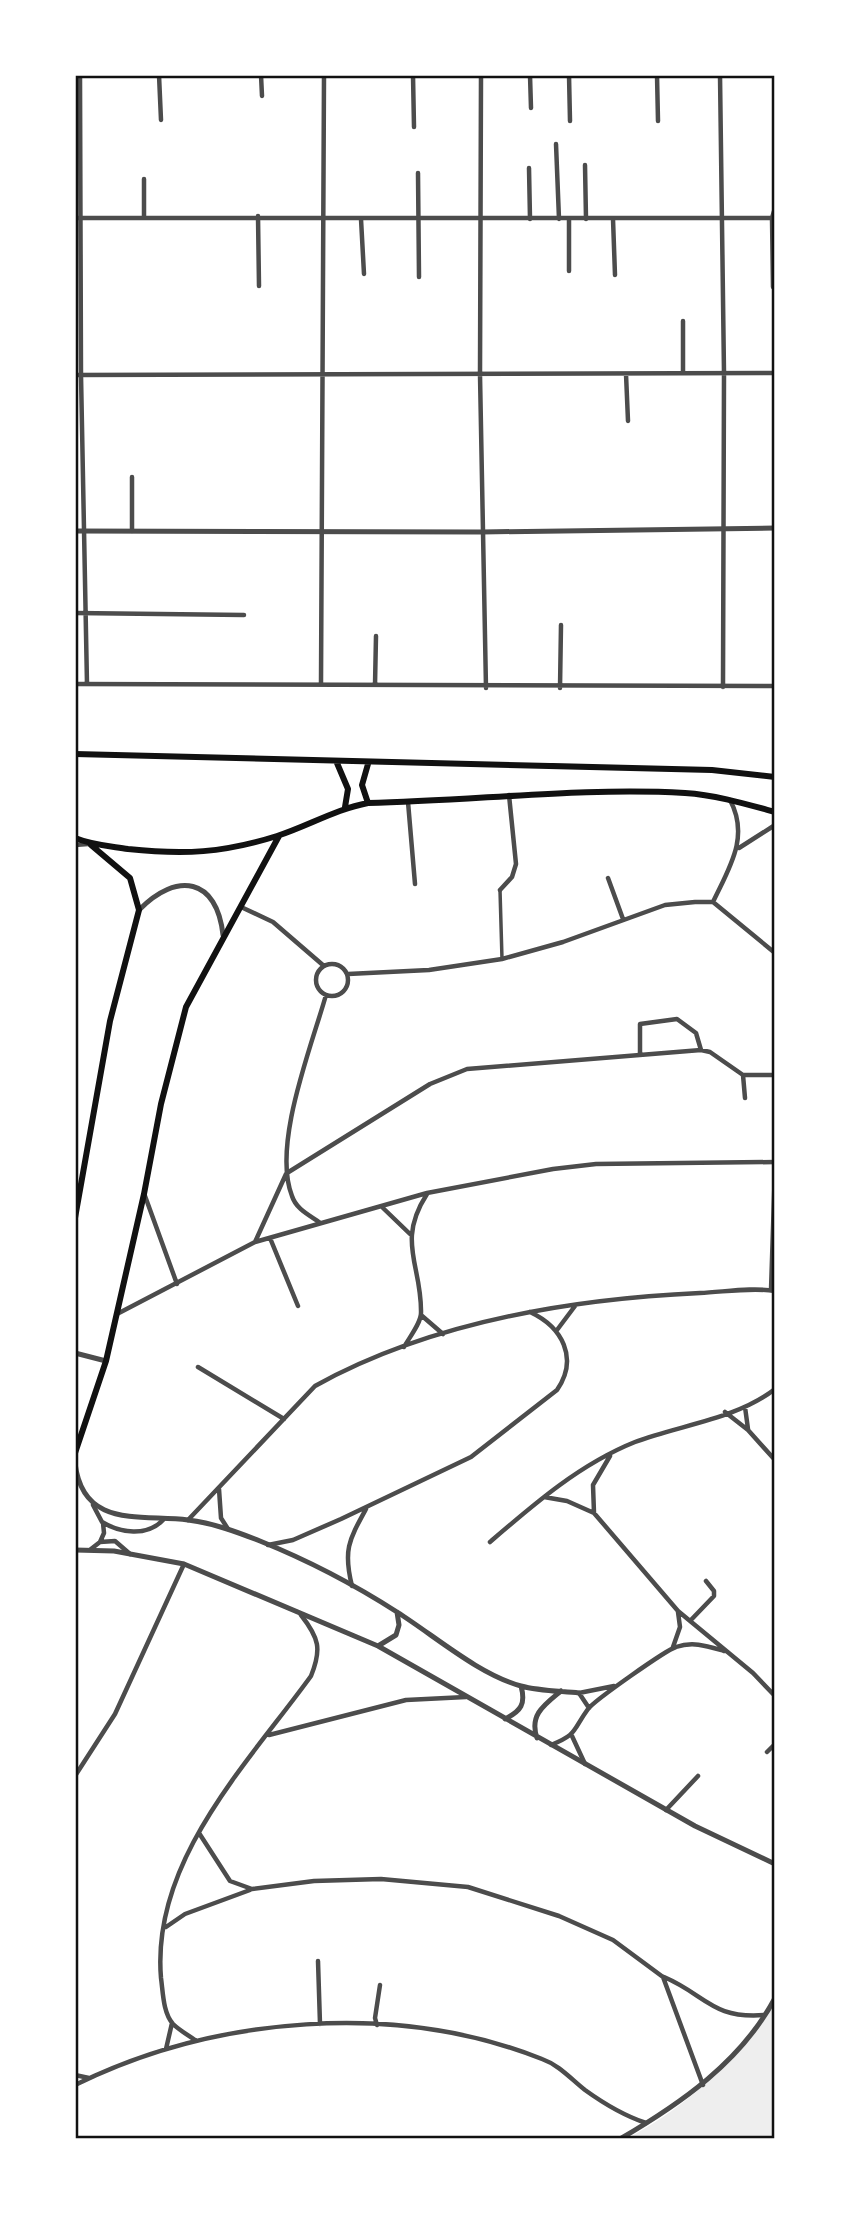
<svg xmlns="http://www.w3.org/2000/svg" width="850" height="2214" viewBox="0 0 850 2214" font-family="Overpass,sans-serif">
<rect width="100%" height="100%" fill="#fff"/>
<path fill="#eee" d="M 775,2004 L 775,2139 L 626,2139 C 688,2107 735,2060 775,2004 Z"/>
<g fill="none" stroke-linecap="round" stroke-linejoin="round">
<path stroke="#4c4c4c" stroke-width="3.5" d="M 500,890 L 502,959"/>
<path stroke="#4c4c4c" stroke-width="4.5" d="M 80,75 L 81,375 L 87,684
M 159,75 L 161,120
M 261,75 L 262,96
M 413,75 L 414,127
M 481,75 L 480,375 L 486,688
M 530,75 L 531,108
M 569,75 L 570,121
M 657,75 L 658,121
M 720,75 L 724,373 L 723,687
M 556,144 L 559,219
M 585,165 L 586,219
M 529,168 L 530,219
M 418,173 L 419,277
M 258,216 L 259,286
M 144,217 L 144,179
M 75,218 L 775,218
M 361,219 L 364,274
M 569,219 L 569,271
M 613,219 L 615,275
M 773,287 L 772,218 L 775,208
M 683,373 L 683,321
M 626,374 L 628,421
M 75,375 L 775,373
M 132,531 L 132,477
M 75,613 L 244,615
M 75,684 L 775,686
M 321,684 L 324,75
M 375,685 L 376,636
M 560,688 L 561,625
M 408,802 L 415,884
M 75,845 L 88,844
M 739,848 L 775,825
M 608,878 L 623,919
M 500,890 L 512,877 L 516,864 L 509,795
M 713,902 C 729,868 750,837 730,800
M 241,907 L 273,922 L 324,966
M316 980a16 16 0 1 1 32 0a16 16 0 1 1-32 0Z
M 348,974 L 429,970 L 502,959 L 563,942 L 665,905 L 695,902 L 713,902 L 775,953
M 640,1055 L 640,1024 L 677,1019 L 696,1033 L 701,1050
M 743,1075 L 775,1075
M 287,1173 L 430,1084 L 467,1069 L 701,1050 L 710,1052 L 743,1075 L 745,1098
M 145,1196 L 177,1284
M 383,1208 L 410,1234
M 319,1222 C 309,1215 296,1209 292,1196 C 272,1145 311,1048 326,995
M 270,1238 L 298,1306
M 255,1242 L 286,1174
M 771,1290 L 775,1167
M 117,1314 L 255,1242 L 427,1193 L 553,1169 L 596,1164 L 775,1162
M 421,1315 L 443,1334
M 557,1330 L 575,1306
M 404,1347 C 409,1338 421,1323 421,1313 C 422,1265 396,1242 427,1194
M 198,1367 L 284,1419
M 745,1407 L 748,1429
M 725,1412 L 748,1430 L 775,1460
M 219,1489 L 221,1518 L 228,1529
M 544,1497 L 567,1501 L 594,1513 L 678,1611 L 753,1673 L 775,1696
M 93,1505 L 102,1522 C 120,1533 147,1537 163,1520
M 594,1513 L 593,1485 L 610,1456
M 188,1520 L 315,1386 C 430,1322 570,1299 700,1293 C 724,1292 752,1287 775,1291
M 100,1542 L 104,1533 L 103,1523
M 490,1542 C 534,1504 580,1464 635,1442 C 680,1425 737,1419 775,1389
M 268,1545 L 293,1540 L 341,1519 L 471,1457 L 557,1390 C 579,1358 562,1327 530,1312
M 91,1549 L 100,1542 L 115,1541 L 130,1554
M 352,1586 C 343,1550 349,1540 366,1509
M 690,1621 L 714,1596 L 714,1591 L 706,1581
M 673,1647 L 680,1627 L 678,1612
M 589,1708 L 579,1693 L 614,1686
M 269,1735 L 406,1700 L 466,1697
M 572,1736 L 585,1764
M 551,1745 C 578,1734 572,1731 588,1709 C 595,1700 666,1650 676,1647 C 693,1641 707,1646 724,1651
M 767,1752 L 775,1744
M 75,1776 L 115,1714 L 184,1564
M 666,1810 L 698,1776
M 199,1833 L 230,1881 L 252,1889 L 314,1881 L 381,1879 L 468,1887 L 559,1916 L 613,1940 L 663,1977 L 703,2085
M 166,1927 L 185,1914 L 250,1890
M 318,1961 L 320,2024
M 664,1977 C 706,1995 712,2019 764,2015
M 377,2025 L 375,2018 L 380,1985
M 195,2040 C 188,2035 179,2030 173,2024 C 163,2013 163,1992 161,1978 C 151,1861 248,1763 311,1676 C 322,1649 319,1638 301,1615
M 166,2049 L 172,2023
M 75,2075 L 89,2078
M 75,2085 C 215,2016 396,2001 542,2059 C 559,2065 571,2079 585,2090 C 603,2103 625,2116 646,2123"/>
<path stroke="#4c4c4c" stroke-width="5" d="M 75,531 L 482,532 L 775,528
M 139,910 C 177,871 217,878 223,935
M 75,1353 L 106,1361
M 75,1463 C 83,1529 140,1514 188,1520 C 213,1523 237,1532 260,1541 C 307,1560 355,1585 397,1612 C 435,1636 478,1674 521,1686 C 539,1691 560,1691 579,1693
M 75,1550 L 114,1551 L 184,1564 L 378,1646 L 695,1826 L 775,1864
M 378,1646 L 396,1635 L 399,1625 L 397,1612
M 505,1719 C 521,1711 526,1704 521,1686
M 537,1738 C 529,1715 544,1705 561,1691
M 620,2139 C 680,2104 741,2062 775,1998"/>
<path stroke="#111" stroke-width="6" d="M 75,754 L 712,770 L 775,777
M 337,763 L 348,789 L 345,807
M 368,764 L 362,785 L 368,803
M 75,838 C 92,845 109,846 128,849 C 184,855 223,853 277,836 C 308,826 336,809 368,803 C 474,801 580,787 685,793 C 716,795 746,804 775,812
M 75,1218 L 110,1021 L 139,910 L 130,878 L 91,845
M 75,1453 L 106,1361 L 144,1194 L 161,1104 L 186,1007 L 279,836"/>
</g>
<rect width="850" height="2214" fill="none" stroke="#ffffff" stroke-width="154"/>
<rect x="77" y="77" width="696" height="2060" fill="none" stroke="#111" stroke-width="2.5"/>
</svg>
